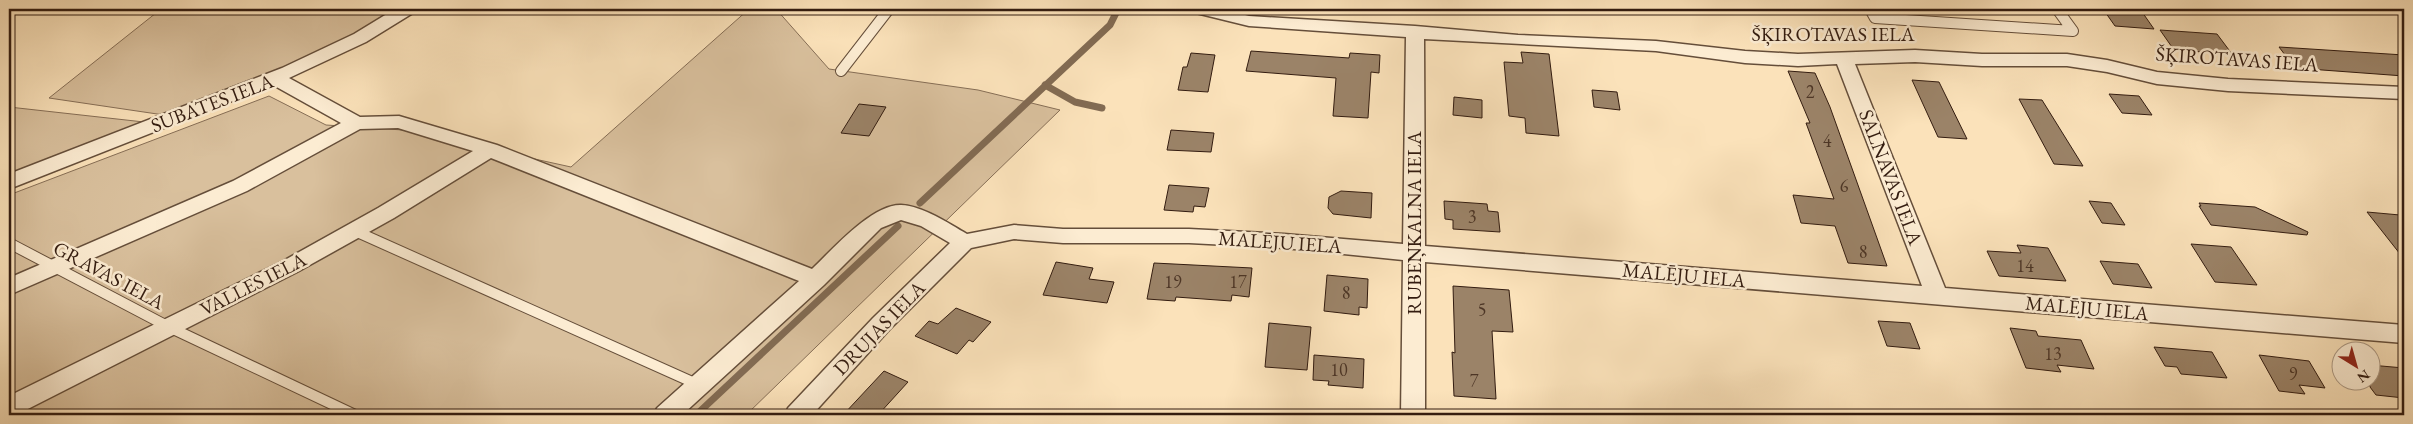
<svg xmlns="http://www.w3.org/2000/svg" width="2413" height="424" viewBox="0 0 2413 424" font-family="'EB Garamond',serif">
<rect width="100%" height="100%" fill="#fbe2ba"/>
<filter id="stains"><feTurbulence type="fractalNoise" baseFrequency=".004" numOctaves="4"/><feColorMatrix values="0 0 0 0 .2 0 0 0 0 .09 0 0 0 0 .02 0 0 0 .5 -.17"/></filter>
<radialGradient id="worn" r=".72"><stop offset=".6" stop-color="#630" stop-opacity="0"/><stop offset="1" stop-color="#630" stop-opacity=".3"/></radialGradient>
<path fill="#d9c09d" stroke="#866e56" d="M 161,9 L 401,9 L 336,47 L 164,115 L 49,98 Z
M 749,9 L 776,9 L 829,69 L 978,90 L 1060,110 L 746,415 L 9,415 L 9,195 L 269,96 L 326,125 L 403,130 L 571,167 Z
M 9,107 L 144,122 L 9,174 Z"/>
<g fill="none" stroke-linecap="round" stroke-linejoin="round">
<path stroke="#826b53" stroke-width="7" d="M 1045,85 L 1075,102 L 1102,108
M 920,203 L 1110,25 L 1118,9
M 696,415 L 898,226"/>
</g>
<path fill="#9b8368" stroke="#331c10" d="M 2103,9 L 2140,9 L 2154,29 L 2115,26 Z
M 2160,30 L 2217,34 L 2232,54 L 2174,50 Z
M 2279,47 L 2404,55 L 2404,76 L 2295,68 Z
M 1251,51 L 1349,58 L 1350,53 L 1380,55 L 1379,73 L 1371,72 L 1368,118 L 1333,116 L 1336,78 L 1246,71 Z
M 1521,52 L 1549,54 L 1559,136 L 1526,133 L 1525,118 L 1509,116 L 1504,62 L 1523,63 Z
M 1191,53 L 1215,55 L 1208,92 L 1178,90 L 1183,67 L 1187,67 Z
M 1788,71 L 1815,73 L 1830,107 L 1887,266 L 1848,263 L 1835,226 L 1801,223 L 1793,195 L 1834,199 L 1806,123 L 1810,123 Z
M 1912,80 L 1939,82 L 1967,139 L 1938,137 Z
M 1592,90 L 1617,92 L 1620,110 L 1594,107 Z
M 2109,94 L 2139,96 L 2152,115 L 2122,113 Z
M 1454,97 L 1482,100 L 1482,118 L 1453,115 Z
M 2019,99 L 2042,100 L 2083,166 L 2054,164 Z
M 859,104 L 886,107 L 869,136 L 841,133 Z
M 1171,130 L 1214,133 L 1211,152 L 1167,150 Z
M 1169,185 L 1209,188 L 1205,207 L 1194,206 L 1193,212 L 1164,210 Z
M 1341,191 L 1372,193 L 1371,218 L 1333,214 L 1328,208 L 1329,197 Z
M 1444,201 L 1487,204 L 1488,211 L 1498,212 L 1500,232 L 1453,229 L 1453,220 L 1445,219 Z
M 2089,201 L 2111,203 L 2125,225 L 2102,223 Z
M 2199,203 L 2255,207 L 2308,232 L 2307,235 L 2211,225 L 2199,206 L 2201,206 Z
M 2367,212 L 2400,215 L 2404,220 L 2404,259 Z
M 2191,244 L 2231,247 L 2257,285 L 2215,282 Z
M 2017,245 L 2048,248 L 2066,281 L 1999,276 L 1987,251 L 2021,253 Z
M 2100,261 L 2138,264 L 2152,288 L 2113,284 Z
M 1056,262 L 1093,268 L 1089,279 L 1114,282 L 1107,303 L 1043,295 Z
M 1154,263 L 1252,268 L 1249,297 L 1232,295 L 1231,301 L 1176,297 L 1175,301 L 1147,299 Z
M 1327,275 L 1368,279 L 1367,308 L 1359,307 L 1359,315 L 1324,311 Z
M 1453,286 L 1509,290 L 1513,332 L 1492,331 L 1496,399 L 1454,396 L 1452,352 L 1455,353 Z
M 956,308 L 991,322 L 973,342 L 969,340 L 957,354 L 915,336 L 929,321 L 938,324 Z
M 1878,321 L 1910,323 L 1920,349 L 1887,346 Z
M 1269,323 L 1311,327 L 1307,370 L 1265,367 Z
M 2010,328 L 2036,331 L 2038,336 L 2081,340 L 2094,369 L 2057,365 L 2061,372 L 2026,368 Z
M 2154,347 L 2212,352 L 2227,378 L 2181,374 L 2177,367 L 2165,366 Z
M 1314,355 L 1364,359 L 1363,388 L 1328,385 L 1329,381 L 1313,380 Z
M 2259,355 L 2309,361 L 2325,388 L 2299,385 L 2305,394 L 2279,391 Z
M 2370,365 L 2404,368 L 2404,398 L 2376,395 L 2370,387 Z
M 884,371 L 908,382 L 878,415 L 843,415 Z"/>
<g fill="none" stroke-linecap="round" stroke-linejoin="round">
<g stroke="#654e3a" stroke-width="12">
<path id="lane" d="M 1870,9 L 1875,18 L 2073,31 L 2057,9
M 841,71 L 889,9
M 355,231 L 699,385
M 9,243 L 169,327 L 355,415"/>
</g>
<g stroke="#654e3a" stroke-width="3">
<path id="street" d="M 395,9 L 416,9 L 413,13 L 366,42 L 289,78 L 360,117 L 399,116 L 497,145 L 812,269 C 832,250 872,204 901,205 C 923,206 948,223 967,234 L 1014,225 L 1063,229 L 1189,229 L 1284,234 L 1403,244 L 1406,37 L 1249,26 L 1196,13 L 1193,9 L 1222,9 L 1249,16 L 1415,26 L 1518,35 L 1656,41 L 1745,51 L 1798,54 L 1915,50 L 1982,54 L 2067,54 L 2107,60 L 2157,72 L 2228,79 L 2404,87 L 2404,99 L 2228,91 L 2157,84 L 2107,72 L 2067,66 L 1982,66 L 1915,62 L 1855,64 L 1945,288 L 2404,325 L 2404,343 L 1425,262 L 1425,415 L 1401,415 L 1403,260 L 1284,248 L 1189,243 L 1063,243 L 1014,239 L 971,248 L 889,330 L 812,415 L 785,415 L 788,408 L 873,318 L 950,243 L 921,226 L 901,220 L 881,228 L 824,285 L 682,415 L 654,415 L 657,408 L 799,281 L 491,158 L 394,218 L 299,271 L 18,414 L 9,415 L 9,396 L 283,261 L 378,208 L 473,151 L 398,128 L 360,129 L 247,191 L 9,295 L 9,278 L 233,181 L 341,123 L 273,85 L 9,189 L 9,174 L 282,68 L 354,34 ZM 1424,39 L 1656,51 L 1745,63 L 1798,66 L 1837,64 L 1922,286 L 1425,246 Z"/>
</g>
<use href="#lane" stroke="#fcecd2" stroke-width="10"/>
<use href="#street" fill="#fcecd2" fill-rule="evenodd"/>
</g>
<g text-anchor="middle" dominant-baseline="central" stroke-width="5" stroke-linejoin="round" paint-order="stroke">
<g font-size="18" fill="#4d3626">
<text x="1810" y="91">2</text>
<text x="1827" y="140">4</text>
<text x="1844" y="185">6</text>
<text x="1472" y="216">3</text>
<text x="1863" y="251">8</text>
<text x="2025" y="265">14</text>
<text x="1173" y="281">19</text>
<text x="1238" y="281">17</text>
<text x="1346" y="292">8</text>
<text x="1482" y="309">5</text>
<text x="2053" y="353">13</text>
<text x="1339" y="369">10</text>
<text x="2293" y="373">9</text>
<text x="1474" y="380">7</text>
</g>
<g font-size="20" fill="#331c10" stroke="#fcecd2">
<text x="1833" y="34">ŠĶIROTAVAS IELA</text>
<text transform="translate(2237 59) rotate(4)">ŠĶIROTAVAS IELA</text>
<text transform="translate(212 103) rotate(-21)">SUBATES IELA</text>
<text transform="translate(1891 177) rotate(69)">SALNAVAS IELA</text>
<text transform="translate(1414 223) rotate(-90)">RUBEŅKALNA IELA</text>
<text transform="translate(1280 242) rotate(4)">MALĒJU IELA</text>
<text transform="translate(109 275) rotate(28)">GRAVAS IELA</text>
<text transform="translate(1684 275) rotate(5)">MALĒJU IELA</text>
<text transform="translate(253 284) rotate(-27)">VALLES IELA</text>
<text transform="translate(2087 308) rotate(5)">MALĒJU IELA</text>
<text transform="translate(879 328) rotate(-46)">DRUJAS IELA</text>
</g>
</g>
<rect width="2413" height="424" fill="none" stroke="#fbe2ba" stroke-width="30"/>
<rect x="10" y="10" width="2393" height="404" fill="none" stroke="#331c10" stroke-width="2.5"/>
<rect x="15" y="15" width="2383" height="394" fill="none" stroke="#331c10"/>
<g transform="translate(2356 366) rotate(143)"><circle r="24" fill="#fcecd2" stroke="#ac9984"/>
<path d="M0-4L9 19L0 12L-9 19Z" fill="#8f2418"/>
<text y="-8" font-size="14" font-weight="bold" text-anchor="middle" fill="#331c10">N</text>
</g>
<rect width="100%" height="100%" filter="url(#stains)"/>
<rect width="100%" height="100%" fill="url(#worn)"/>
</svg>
